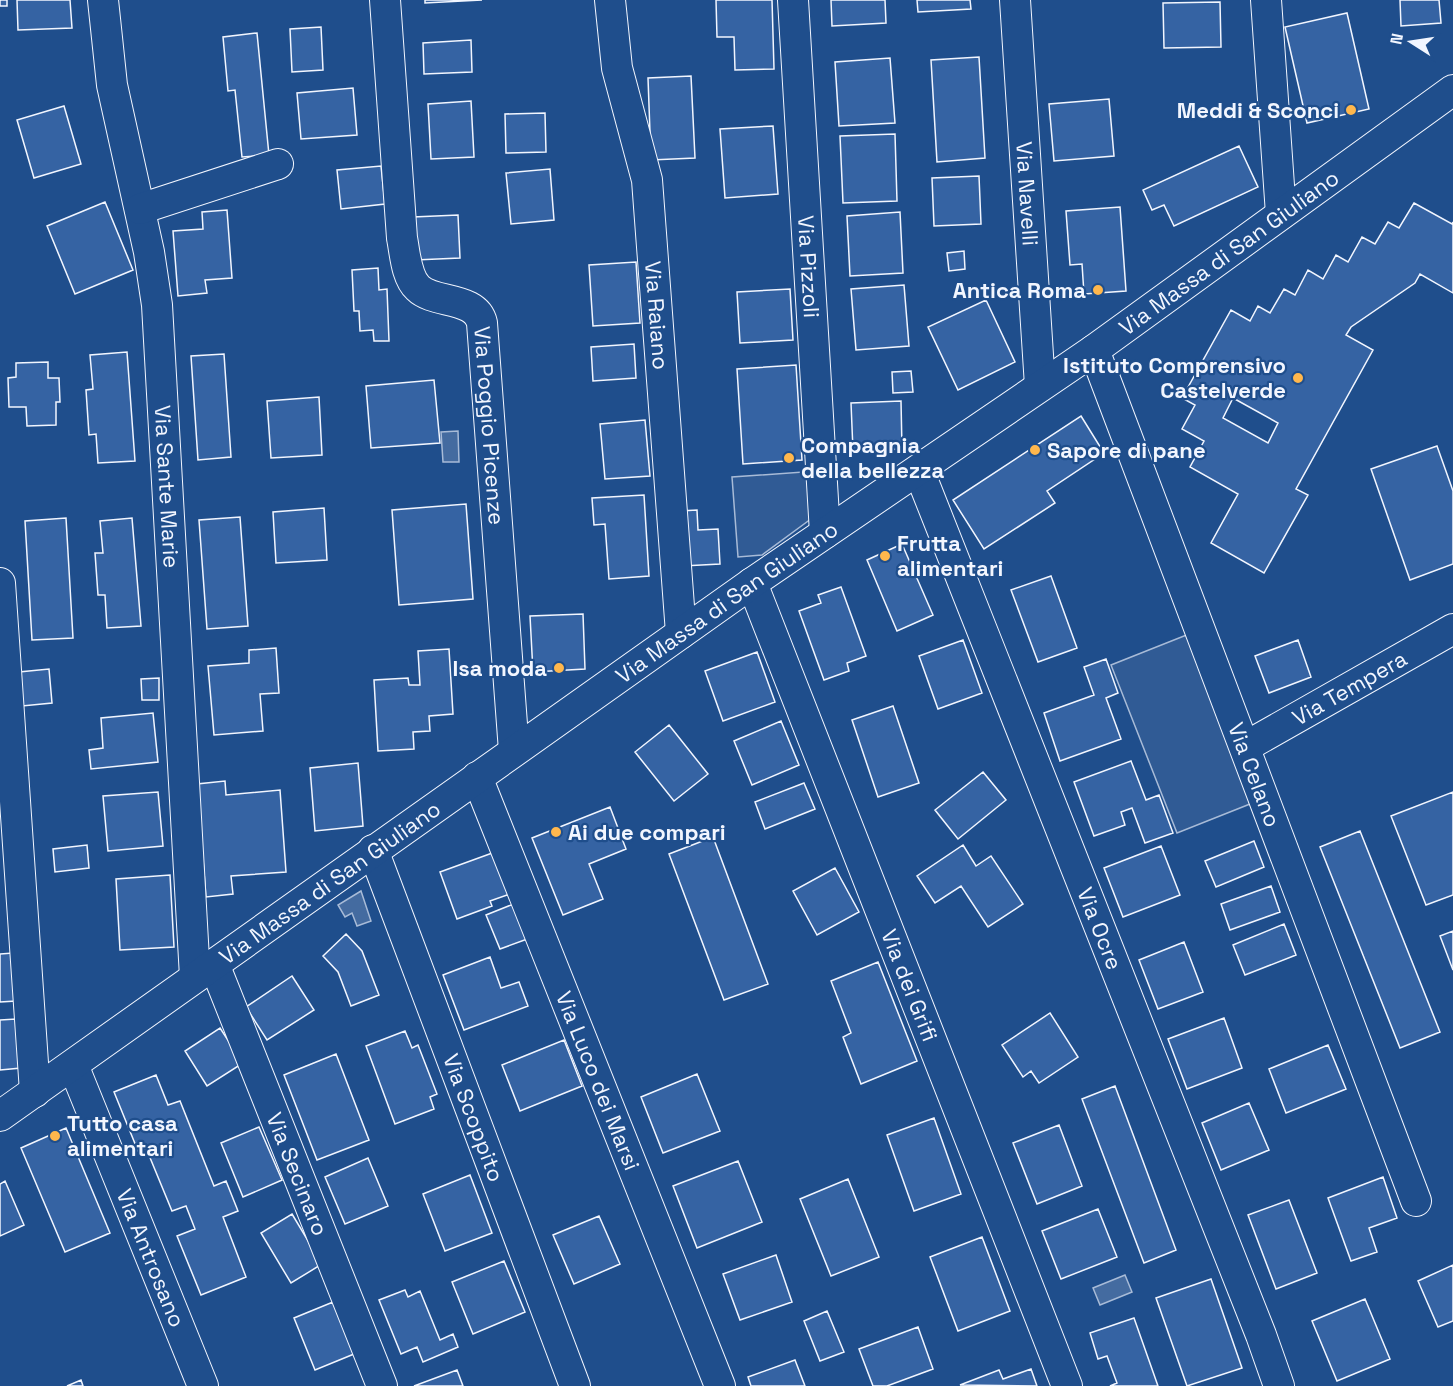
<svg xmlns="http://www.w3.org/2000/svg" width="1453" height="1386" viewBox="0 0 1453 1386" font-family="'Space Grotesk',sans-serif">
<rect width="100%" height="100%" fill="#1f4e8c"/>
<path fill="#305b95" stroke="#a8bbd7" stroke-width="1.5" d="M 817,471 L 819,513 L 762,555 L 738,557 L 732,477 Z
M 1189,634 L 1255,802 L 1177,833 L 1111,665 Z"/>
<path fill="#446ba0" stroke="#a8bbd7" stroke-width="1.5" d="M 458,431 L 459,462 L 443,462 L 441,432 Z
M 361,891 L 371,921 L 357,926 L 352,913 L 345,917 L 338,905 Z
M 1125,1275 L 1132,1292 L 1100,1305 L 1093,1288 Z"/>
<path fill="#3563a3" stroke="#f2f6ff" stroke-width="1.5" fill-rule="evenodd" d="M 0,0 L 7,0 L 7,6 L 0,6 Z
M 17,0 L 70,0 L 72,28 L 18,30 Z
M 425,0 L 482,0 L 425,3 Z
M 716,0 L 772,0 L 774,69 L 735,70 L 734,37 L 717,37 Z
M 831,0 L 885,0 L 886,23 L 832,26 Z
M 917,0 L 970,0 L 971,9 L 918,12 Z
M 1400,0 L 1439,0 L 1441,23 L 1401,26 Z
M 1220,2 L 1221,47 L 1164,48 L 1163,3 Z
M 1347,13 L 1369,109 L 1307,123 L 1285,27 Z
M 321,27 L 323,70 L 292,72 L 290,29 Z
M 257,33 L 269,155 L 242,157 L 235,90 L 228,91 L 223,37 Z
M 471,40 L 472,72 L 424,74 L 423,43 Z
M 979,57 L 985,158 L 937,162 L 931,60 Z
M 890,58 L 895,123 L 839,126 L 835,62 Z
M 691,76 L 695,158 L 651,160 L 648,78 Z
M 353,88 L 357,135 L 301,139 L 297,93 Z
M 1109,99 L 1114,156 L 1054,161 L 1049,104 Z
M 471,101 L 474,157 L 431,159 L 428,104 Z
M 64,106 L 81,164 L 34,178 L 17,120 Z
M 545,113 L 546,152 L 506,153 L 505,114 Z
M 773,126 L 778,194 L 725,198 L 720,129 Z
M 895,134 L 897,201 L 843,203 L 840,136 Z
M 1239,146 L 1258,187 L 1174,226 L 1164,205 L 1152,210 L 1143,190 Z
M 381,166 L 385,204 L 341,209 L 337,170 Z
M 550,169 L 554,220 L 511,224 L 506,173 Z
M 979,176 L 981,224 L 934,226 L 932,178 Z
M 105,202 L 133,270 L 75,294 L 47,226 Z
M 1414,203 L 1452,224 L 1453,222 L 1453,293 L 1420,274 L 1415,283 L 1351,327 L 1346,335 L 1373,350 L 1296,489 L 1308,495 L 1264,573 L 1211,543 L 1238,494 L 1190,467 L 1204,441 L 1182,429 L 1195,405 L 1182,398 L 1231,310 L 1250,321 L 1258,306 L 1270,313 L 1284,289 L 1295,295 L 1308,270 L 1323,279 L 1336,255 L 1348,262 L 1362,237 L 1375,244 L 1388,222 L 1399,228 ZM 1233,398 L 1278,423 L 1268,443 L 1223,418 Z
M 1120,207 L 1126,291 L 1084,294 L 1082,264 L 1070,265 L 1066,211 Z
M 227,210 L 232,278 L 205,280 L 207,293 L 178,296 L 173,231 L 203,229 L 202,212 Z
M 900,212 L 903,273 L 850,276 L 847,216 Z
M 458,215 L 460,258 L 415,260 L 413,217 Z
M 964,251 L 965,269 L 949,271 L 947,253 Z
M 636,262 L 640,323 L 593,326 L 589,265 Z
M 378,268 L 379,290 L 387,289 L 389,341 L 374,341 L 373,330 L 360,331 L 359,311 L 354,311 L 352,270 Z
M 904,285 L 909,346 L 856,350 L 851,289 Z
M 790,289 L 793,340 L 740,343 L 737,292 Z
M 986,300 L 1015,362 L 958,390 L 928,327 Z
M 634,344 L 636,378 L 593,381 L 591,347 Z
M 127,352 L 135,461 L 98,463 L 96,434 L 89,435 L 86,390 L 93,389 L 90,355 Z
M 224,354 L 231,457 L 198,460 L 191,356 Z
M 48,362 L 48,378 L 59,378 L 60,402 L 56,402 L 56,425 L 27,426 L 26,407 L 9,407 L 8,378 L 16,377 L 16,363 Z
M 796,365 L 802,460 L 743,464 L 737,369 Z
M 911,371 L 913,392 L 893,393 L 892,372 Z
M 434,380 L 440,443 L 371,448 L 366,386 Z
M 319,397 L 322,455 L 271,458 L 267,401 Z
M 901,401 L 902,449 L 853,451 L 851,403 Z
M 1081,416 L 1104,453 L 1047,491 L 1055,503 L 984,549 L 953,500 Z
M 645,420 L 650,476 L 605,479 L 600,424 Z
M 1437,446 L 1453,491 L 1453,564 L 1410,580 L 1371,469 Z
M 644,495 L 649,576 L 609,579 L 605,524 L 594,525 L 592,498 Z
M 466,504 L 473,599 L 399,605 L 392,510 Z
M 324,508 L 327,560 L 276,563 L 273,512 Z
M 697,510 L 698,530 L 718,529 L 720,564 L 683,566 L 680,511 Z
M 240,517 L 248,626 L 207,629 L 199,520 Z
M 66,518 L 73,638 L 32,640 L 25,521 Z
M 132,518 L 141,626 L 107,628 L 105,595 L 98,595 L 95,553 L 103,553 L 100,521 Z
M 902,544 L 933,615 L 897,631 L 867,560 Z
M 1051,576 L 1077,648 L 1038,662 L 1011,590 Z
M 841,587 L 866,656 L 847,663 L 849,671 L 824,680 L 799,611 L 821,603 L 818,595 Z
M 583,614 L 585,669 L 533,672 L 530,616 Z
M 963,640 L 982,693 L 938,709 L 919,656 Z
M 1298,640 L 1311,677 L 1269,693 L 1255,656 Z
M 276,648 L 279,693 L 260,694 L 263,731 L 214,735 L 208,666 L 249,663 L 249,650 Z
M 449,649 L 453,714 L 429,716 L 430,731 L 413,732 L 414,749 L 378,751 L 374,680 L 408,678 L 409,685 L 420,685 L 418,651 Z
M 757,652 L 775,702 L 723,721 L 705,671 Z
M 1106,659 L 1118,693 L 1106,698 L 1121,739 L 1060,761 L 1044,713 L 1094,695 L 1084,667 Z
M 49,669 L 52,703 L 22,706 L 19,672 Z
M 159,678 L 159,700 L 142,700 L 141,679 Z
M 893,706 L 919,783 L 878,797 L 852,720 Z
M 153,713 L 158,762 L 91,769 L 89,750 L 103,748 L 101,718 Z
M 781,721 L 799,765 L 752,785 L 734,741 Z
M 669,725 L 708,774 L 674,801 L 635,752 Z
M 1131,761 L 1146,800 L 1159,795 L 1173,833 L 1145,843 L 1132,808 L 1121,812 L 1125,825 L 1094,836 L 1074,782 Z
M 358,763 L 363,826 L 315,831 L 310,768 Z
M 983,772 L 1006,800 L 958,839 L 935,810 Z
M 225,781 L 226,795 L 280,790 L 286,872 L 231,876 L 233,894 L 206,897 L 197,784 Z
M 804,783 L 815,809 L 765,829 L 755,802 Z
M 158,792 L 163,846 L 108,851 L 103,796 Z
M 1453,792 L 1453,895 L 1426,905 L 1391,816 Z
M 610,807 L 626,849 L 589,864 L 603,899 L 563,915 L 532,838 Z
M 1360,831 L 1440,1032 L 1400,1048 L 1320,847 Z
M 713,837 L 768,984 L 724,1000 L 669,854 Z
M 1254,841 L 1264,867 L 1216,887 L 1205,861 Z
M 87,845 L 89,868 L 55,872 L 53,849 Z
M 963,845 L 976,866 L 991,856 L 1023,904 L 988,927 L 961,886 L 935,903 L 917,876 Z
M 1161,846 L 1180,895 L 1123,917 L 1104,868 Z
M 495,852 L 510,894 L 490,901 L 492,906 L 457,919 L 440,872 Z
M 835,868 L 859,912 L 817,935 L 793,891 Z
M 170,875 L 174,947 L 120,950 L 116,879 Z
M 1271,886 L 1280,912 L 1230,930 L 1221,904 Z
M 516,903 L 530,938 L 500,949 L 486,915 Z
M 1284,924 L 1296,955 L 1245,975 L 1233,945 Z
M 1453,931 L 1453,970 L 1440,936 Z
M 346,934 L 362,951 L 379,995 L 351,1006 L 338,972 L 323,956 Z
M 1184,942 L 1203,992 L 1158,1009 L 1139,960 Z
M 13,953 L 16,1001 L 0,1002 L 0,954 Z
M 490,957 L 501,988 L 519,982 L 528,1006 L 464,1030 L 443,975 Z
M 878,962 L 917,1061 L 861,1084 L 843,1037 L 851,1033 L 831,981 Z
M 292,976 L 314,1010 L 267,1040 L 246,1007 Z
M 1050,1013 L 1078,1057 L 1039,1083 L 1031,1071 L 1023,1077 L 1002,1045 Z
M 1224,1018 L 1242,1068 L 1187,1089 L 1168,1039 Z
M 16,1019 L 21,1068 L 0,1070 L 0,1020 Z
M 220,1028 L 243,1063 L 207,1086 L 185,1051 Z
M 405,1031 L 412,1048 L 418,1045 L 437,1094 L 430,1097 L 434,1109 L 395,1124 L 366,1046 Z
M 564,1040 L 582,1086 L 520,1111 L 502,1065 Z
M 1328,1045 L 1346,1089 L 1286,1113 L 1269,1069 Z
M 336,1054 L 369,1140 L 317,1160 L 284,1075 Z
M 697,1074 L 720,1131 L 663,1153 L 641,1097 Z
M 156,1075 L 168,1105 L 180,1101 L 214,1186 L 226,1181 L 238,1211 L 223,1217 L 246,1277 L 201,1295 L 177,1236 L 195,1229 L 186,1206 L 172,1211 L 146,1148 L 138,1151 L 114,1092 Z
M 1115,1086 L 1176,1250 L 1144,1263 L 1082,1099 Z
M 1249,1103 L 1269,1150 L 1221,1170 L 1202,1123 Z
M 934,1118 L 961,1194 L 914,1211 L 887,1135 Z
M 1059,1125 L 1082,1186 L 1037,1204 L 1013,1143 Z
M 259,1127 L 282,1180 L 243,1197 L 221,1143 Z
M 66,1128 L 110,1233 L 65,1252 L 21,1148 Z
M 368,1158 L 388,1206 L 345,1224 L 325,1177 Z
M 738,1161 L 762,1222 L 697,1248 L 673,1186 Z
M 470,1175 L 492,1233 L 445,1251 L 423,1194 Z
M 1383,1177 L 1397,1218 L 1369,1228 L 1377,1252 L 1351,1261 L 1328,1198 Z
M 848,1179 L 879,1257 L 831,1276 L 800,1199 Z
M 5,1181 L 24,1225 L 0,1236 L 0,1184 Z
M 1289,1200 L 1317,1273 L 1276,1289 L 1248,1215 Z
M 1098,1209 L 1117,1257 L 1061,1279 L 1042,1231 Z
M 292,1214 L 322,1264 L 291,1283 L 261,1233 Z
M 599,1216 L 620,1264 L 574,1284 L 553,1235 Z
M 982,1237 L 1010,1311 L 958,1331 L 930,1257 Z
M 776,1255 L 792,1302 L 740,1320 L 723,1274 Z
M 504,1261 L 525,1312 L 473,1334 L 452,1282 Z
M 1453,1265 L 1453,1321 L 1438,1327 L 1418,1281 Z
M 1211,1279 L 1242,1368 L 1187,1386 L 1156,1298 Z
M 405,1290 L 408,1297 L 420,1291 L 440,1340 L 453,1334 L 458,1347 L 423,1362 L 417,1347 L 401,1354 L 379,1300 Z
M 1365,1299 L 1390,1359 L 1337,1381 L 1312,1321 Z
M 333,1302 L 354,1354 L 315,1370 L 294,1318 Z
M 827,1311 L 844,1352 L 820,1361 L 804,1321 Z
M 1134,1318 L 1158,1386 L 1110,1386 L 1117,1383 L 1107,1356 L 1098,1359 L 1090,1333 Z
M 918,1327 L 933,1369 L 887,1386 L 873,1386 L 859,1349 Z
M 795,1360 L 805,1386 L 751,1386 L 748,1377 Z
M 1031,1369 L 1037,1386 L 960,1385 L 999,1370 L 1003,1379 Z
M 457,1370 L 463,1386 L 414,1386 Z
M 81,1380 L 83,1386 L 67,1386 Z"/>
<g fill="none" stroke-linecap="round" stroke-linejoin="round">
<g stroke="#f2f6ff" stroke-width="32">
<g id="minor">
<path id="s1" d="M 103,0 L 112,85 L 149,252 L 157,305 L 195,977"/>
<path id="s2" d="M 385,0 L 402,238 C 405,253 406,277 418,288 C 434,304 476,296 482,323 L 514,751"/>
<path id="s3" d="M 610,0 L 617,68 L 647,180 L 681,633"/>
<path id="s4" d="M 793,0 L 825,533"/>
<path id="s5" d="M 1015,0 L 1040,386"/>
<path d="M 1266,0 L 1281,214"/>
<path d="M 140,209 L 278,164"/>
<path id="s6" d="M 1094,350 L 1416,1201"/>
<path id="s7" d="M 919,471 L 1261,1335 L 1279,1386"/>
<path d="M 0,583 L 35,1092"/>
<path id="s8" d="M 752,583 L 1067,1386"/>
<path id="s9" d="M 1245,747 L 1453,629"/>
<path id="s10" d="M 477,777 L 720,1386"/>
<path id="s11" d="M 373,850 L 575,1386"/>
<path id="s12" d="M 214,964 L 382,1386"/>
<path id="s13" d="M 73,1065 L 203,1386"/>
<path id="s14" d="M 0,1116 L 752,583 L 1094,350 L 1453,90"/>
</g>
</g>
<use href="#minor" stroke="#1f4e8c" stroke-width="30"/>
</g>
<g fill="#ffb74d" stroke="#1f4e8c" stroke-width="2">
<circle cx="1351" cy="110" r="6"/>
<circle cx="1098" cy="290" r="6"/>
<circle cx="1298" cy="378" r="6"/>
<circle cx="1035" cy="450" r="6"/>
<circle cx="789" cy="458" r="6"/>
<circle cx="885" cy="556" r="6"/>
<circle cx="559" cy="668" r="6"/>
<circle cx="556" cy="832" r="6"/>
<circle cx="55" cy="1136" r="6"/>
</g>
<g text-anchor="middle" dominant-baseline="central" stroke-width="4.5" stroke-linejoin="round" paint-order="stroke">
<g font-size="22" font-weight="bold" fill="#f2f6ff" stroke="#1f4e8c" text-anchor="start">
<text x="1339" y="110" text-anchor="end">Meddi &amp; Sconci</text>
<text x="1086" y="290" text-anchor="end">Antica Roma</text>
<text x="1286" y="365" text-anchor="end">Istituto Comprensivo<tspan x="1286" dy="25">Castelverde</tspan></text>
<text x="801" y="445">Compagnia<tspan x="801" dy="25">della bellezza</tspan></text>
<text x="1047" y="450">Sapore di pane</text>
<text x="897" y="543">Frutta<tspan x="897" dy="25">alimentari</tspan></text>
<text x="547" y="668" text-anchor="end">Isa moda</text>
<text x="568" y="832">Ai due compari</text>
<text x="67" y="1123">Tutto casa<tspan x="67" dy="25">alimentari</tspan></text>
</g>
<g font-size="22" fill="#f2f6ff" stroke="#1f4e8c">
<text stroke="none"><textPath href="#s5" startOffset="194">Via Navelli</textPath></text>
<text stroke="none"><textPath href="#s14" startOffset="1502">Via Massa di San Giuliano</textPath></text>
<text stroke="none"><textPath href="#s4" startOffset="267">Via Pizzoli</textPath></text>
<text stroke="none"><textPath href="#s3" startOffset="320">Via Raiano</textPath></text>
<text stroke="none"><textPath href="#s2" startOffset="471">Via Poggio Picenze</textPath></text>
<text stroke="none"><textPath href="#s1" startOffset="492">Via Sante Marie</textPath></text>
<text stroke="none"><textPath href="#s14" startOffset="890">Via Massa di San Giuliano</textPath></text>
<text stroke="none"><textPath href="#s9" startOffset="120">Via Tempera</textPath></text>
<text stroke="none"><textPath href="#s6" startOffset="454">Via Celano</textPath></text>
<text stroke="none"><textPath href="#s14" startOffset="404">Via Massa di San Giuliano</textPath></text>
<text stroke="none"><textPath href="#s7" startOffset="492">Via Ocre</textPath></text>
<text stroke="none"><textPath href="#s8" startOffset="432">Via dei Grifi</textPath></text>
<text stroke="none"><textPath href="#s10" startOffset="327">Via Luco dei Marsi</textPath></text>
<text stroke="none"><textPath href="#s11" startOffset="286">Via Scoppito</textPath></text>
<text stroke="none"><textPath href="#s12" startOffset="226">Via Secinaro</textPath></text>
<text stroke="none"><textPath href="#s13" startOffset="208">Via Antrosano</textPath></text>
</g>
</g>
<g transform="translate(1411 42) rotate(282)" stroke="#1f4e8c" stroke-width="4.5" paint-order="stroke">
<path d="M0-4.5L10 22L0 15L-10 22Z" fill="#f2f6ff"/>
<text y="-9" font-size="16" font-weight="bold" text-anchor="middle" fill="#f2f6ff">N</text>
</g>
</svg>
